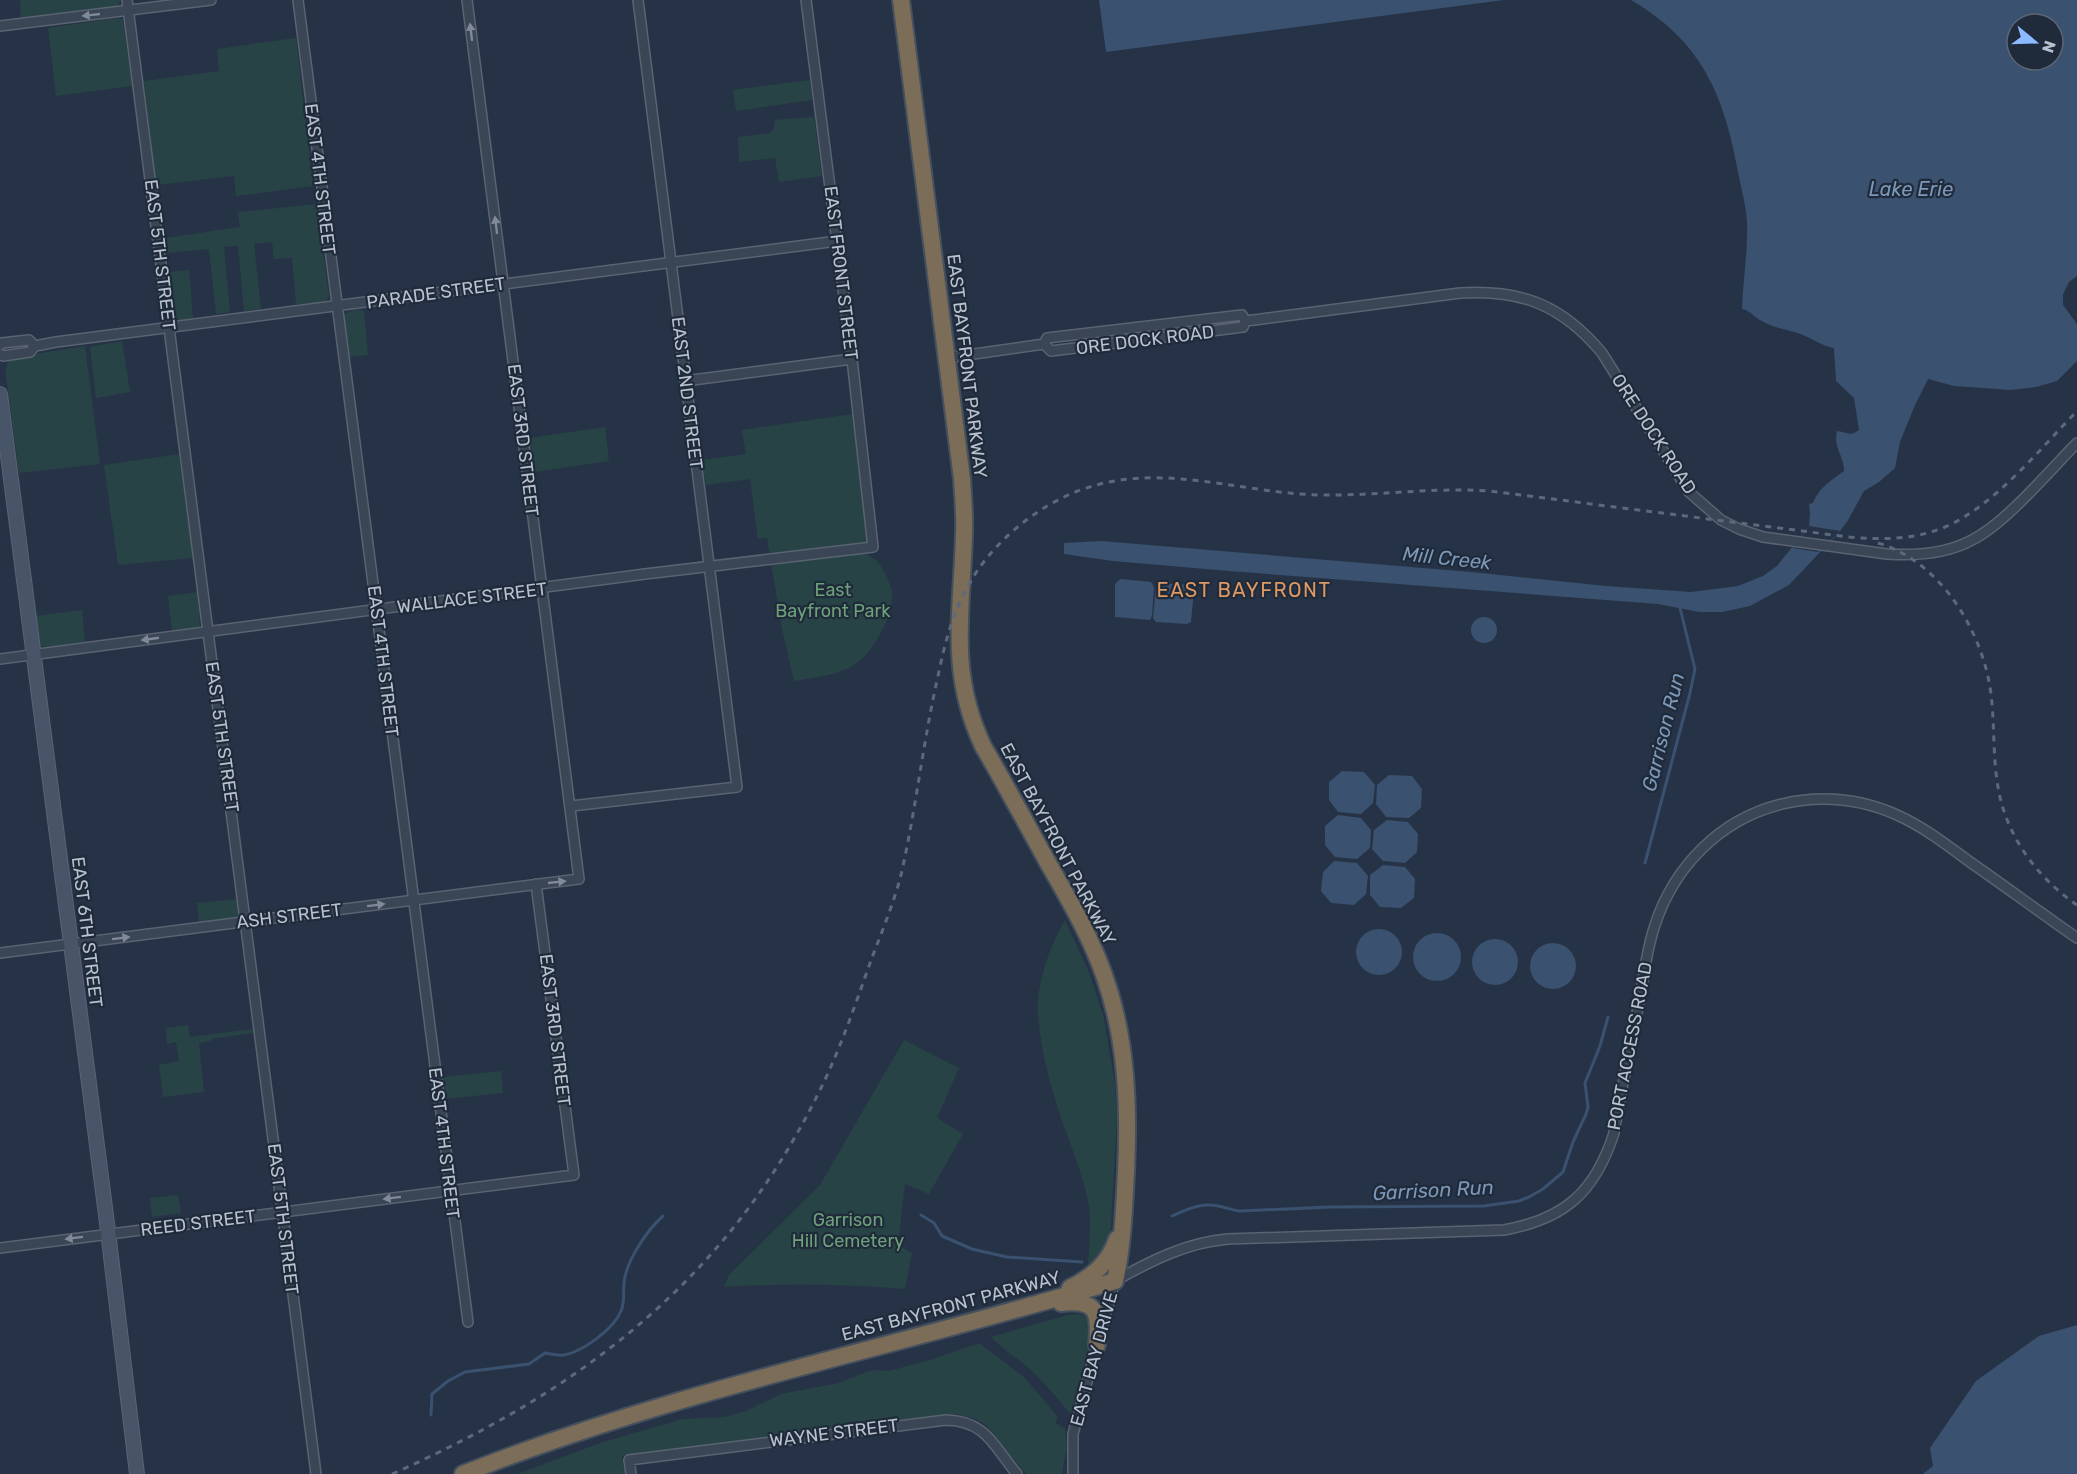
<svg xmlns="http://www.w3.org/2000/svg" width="2077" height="1474" viewBox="0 0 2077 1474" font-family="Rubik,sans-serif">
<rect width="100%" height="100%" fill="#263346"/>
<path fill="#284346" d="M 20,0 L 121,0 L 118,5 L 114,7 L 21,19 Z
M 118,18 L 123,20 L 132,86 L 56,96 L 48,28 Z
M 296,38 L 313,186 L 236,196 L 234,176 L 156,185 L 144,81 L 219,71 L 217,49 Z
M 810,80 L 812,100 L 736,111 L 733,90 Z
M 814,117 L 822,176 L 779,182 L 775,158 L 739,162 L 738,137 L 770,133 L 774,128 L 775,120 Z
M 317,204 L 329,297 L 324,303 L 296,304 L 292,258 L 274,259 L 272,242 L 254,244 L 261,309 L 244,311 L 238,246 L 224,247 L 230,312 L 216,314 L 209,249 L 167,253 L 165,238 L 240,227 L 238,212 Z
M 189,270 L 193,318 L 181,321 L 175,318 L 170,272 Z
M 356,309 L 364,311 L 368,355 L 350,357 L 344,317 L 346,313 Z
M 122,341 L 130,392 L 96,398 L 90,347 Z
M 85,346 L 100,464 L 19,473 L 6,376 L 6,367 L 9,361 L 41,353 Z
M 853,414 L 868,533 C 867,539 864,549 868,555 C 870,557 873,558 876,560 C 882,567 889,579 891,588 C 894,603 890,615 883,628 C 862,672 839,674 794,681 L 782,629 L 767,538 L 758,539 L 750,479 L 706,485 L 702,460 L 746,454 L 742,430 Z
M 605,427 L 609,461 L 534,472 L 529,438 Z
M 179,454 L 193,558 L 118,565 L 104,465 Z
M 198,592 L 200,628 L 172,631 L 168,596 Z
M 82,610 L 85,642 L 48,647 L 40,646 L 36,616 Z
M 237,899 L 239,915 L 237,918 L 199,923 L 197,903 Z
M 1065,920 L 1089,972 L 1104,1018 L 1115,1085 L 1117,1118 L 1110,1244 L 1088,1271 C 1088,1251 1092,1228 1089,1207 C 1085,1181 1075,1157 1066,1132 C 1053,1095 1040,1052 1038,1012 C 1037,981 1050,946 1065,920 Z
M 188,1025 L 190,1037 L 253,1029 L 253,1033 L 211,1039 L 210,1041 L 199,1043 L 204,1092 L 163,1097 L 159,1065 L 179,1061 L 176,1042 L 167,1044 L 166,1028 Z
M 904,1040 L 959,1068 L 937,1118 L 963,1134 L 929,1194 L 905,1184 L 898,1245 L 912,1253 L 905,1289 C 844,1284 785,1283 724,1287 L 729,1275 L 820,1185 Z
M 501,1071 L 503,1093 L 445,1099 L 442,1077 Z
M 178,1195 L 181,1213 L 152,1217 L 150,1198 Z
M 1087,1313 L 1089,1316 L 1091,1341 L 1071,1415 C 1059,1399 1046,1385 1032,1371 C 1019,1359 1003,1350 991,1337 L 1068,1315 L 1080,1314 L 1084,1316 Z
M 979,1343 L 1025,1378 L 1058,1417 L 1055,1423 L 1065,1428 L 1067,1446 L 1062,1474 L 1026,1474 L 987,1426 L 976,1419 L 957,1414 L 622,1456 L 625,1474 L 517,1474 L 603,1442 L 683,1419 L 725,1417 L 746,1411 L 781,1394 L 839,1383 L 866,1372 L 876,1370 L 889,1371 L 933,1359 Z"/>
<path fill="#3a516f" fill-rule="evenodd" d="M 1099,0 L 1504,0 L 1106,52 Z
M 1631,0 L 2077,0 L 2077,276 L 2069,282 L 2063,294 L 2063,305 L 2077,324 L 2077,361 L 2057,381 L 2036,387 L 2011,390 L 1954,386 L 1928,379 L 1915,405 L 1900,442 L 1895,468 L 1879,482 L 1864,491 L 1847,522 L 1840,531 L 1789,585 L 1750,606 L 1722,612 L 1699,612 L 1658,604 L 1229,571 L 1113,561 L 1064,554 L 1064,543 L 1101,541 L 1471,572 L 1606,586 L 1691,592 L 1738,586 L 1763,576 L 1777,566 L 1809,526 L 1810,513 L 1809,504 L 1813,503 C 1819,487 1831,481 1844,471 C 1844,455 1833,449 1837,431 C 1847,432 1850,437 1859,430 L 1854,398 L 1836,381 L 1834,348 C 1822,346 1813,339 1803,335 C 1789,329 1775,329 1762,321 C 1755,318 1750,310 1742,309 C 1743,281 1748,251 1747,222 C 1746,207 1742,191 1739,177 C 1725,97 1703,42 1631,0 ZM 2017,24 L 2053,24 L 2053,60 L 2017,60 Z
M 1120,579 L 1151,582 L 1154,587 L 1152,616 L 1150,620 L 1115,617 L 1115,584 Z
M 1160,583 L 1191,585 L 1194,590 L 1191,622 L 1187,624 L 1156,622 L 1153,618 L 1156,587 Z
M1471 630a13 13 0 1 1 26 0a13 13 0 1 1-26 0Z
M 1342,771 L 1364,772 L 1375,785 L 1373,803 L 1361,814 L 1338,812 L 1329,800 L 1329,782 Z
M 1389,775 L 1412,776 L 1422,789 L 1421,808 L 1409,818 L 1386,817 L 1376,804 L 1377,785 Z
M 1338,815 L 1361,818 L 1371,830 L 1370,848 L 1357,859 L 1335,857 L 1325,845 L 1325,826 Z
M 1387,820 L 1408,822 L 1418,834 L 1417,852 L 1405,863 L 1383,861 L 1372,849 L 1374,830 Z
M 1334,861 L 1357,863 L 1368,876 L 1366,894 L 1354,905 L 1331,903 L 1321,891 L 1323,872 Z
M 1383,865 L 1405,867 L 1415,879 L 1414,898 L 1401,908 L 1380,907 L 1370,895 L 1370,875 Z
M1356 952a23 23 0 1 1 46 0a23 23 0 1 1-46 0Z
M1413 957a24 24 0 1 1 48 0a24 24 0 1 1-48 0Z
M1472 962a23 23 0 1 1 46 0a23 23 0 1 1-46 0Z
M1530 966a23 23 0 1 1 46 0a23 23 0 1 1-46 0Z
M 2077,1325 L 2077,1474 L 1923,1474 L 1933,1466 L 1930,1448 L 1976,1381 L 2039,1336 Z"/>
<path fill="#263346" d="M 1809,526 L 1840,531 L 1818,552 L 1793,548 Z"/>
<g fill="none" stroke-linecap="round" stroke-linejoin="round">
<path stroke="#3a516f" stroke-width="3" d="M 1645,863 L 1690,693 L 1695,669 L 1680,608
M 921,1215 L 934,1223 L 942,1236 L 972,1249 L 1007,1257 L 1082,1262
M 1172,1216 C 1183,1211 1198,1204 1210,1205 C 1220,1205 1230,1210 1240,1211 L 1330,1207 L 1484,1206 L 1519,1201 L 1529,1197 L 1543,1189 L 1563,1172 L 1573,1142 L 1586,1114 L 1588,1107 L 1585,1083 L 1600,1046 L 1608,1017
M 431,1415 L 432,1394 L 448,1381 L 465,1372 L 529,1364 L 545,1353 C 551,1354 558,1356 564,1355 C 582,1352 614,1329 621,1311 C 625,1303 623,1292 624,1283 C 626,1261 647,1230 663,1216"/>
<g stroke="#596372" stroke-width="12">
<path id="street" d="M 127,0 L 316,1474
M 298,0 L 468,1322
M 0,26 L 211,0
M 1044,344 L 1051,351 L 1243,327 L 1245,321 L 1254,320 L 1460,293 C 1521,289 1562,305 1602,353 L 1689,492 L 1721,520 L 1739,529 L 1763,537 L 1887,554 C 1916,556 1946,554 1972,540 C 2006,523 2049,471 2077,443
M 1044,344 L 1047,338 L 1242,315 L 1245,321
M 0,345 L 2,343 L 29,340 L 35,346
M 0,354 L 3,356 L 30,352 L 35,346 L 56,342 L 837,241
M 946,358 L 1044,344
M 685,381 L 852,359
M 0,659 L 645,574 L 873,547 L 852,359 L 806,0
M 571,806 L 737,787 L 638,0
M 0,953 L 579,879 L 467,0
M 0,1248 L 574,1175 L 536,884
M 1102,1328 L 1115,1281 C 1150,1261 1188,1242 1228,1239 L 1504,1230 C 1565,1219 1595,1192 1614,1133 C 1621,1091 1630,1049 1638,1008 C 1643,981 1646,953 1654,928 C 1673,867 1720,819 1782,804 C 1821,795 1861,799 1897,815 C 1924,827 1947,845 1970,862 C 2006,887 2041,913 2077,938
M 631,1474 L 629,1460 L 946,1420 C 987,1421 994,1447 1017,1474
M 1073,1474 L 1073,1434 L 1098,1341"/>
</g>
<g stroke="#596372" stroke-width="16">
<path id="secondary" d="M 0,394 L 107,1223 L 137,1474"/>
</g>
<g stroke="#45505f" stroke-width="20">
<path id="highway" d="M 1070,1288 C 1092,1277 1109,1263 1117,1239
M 1061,1303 C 1098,1299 1100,1313 1097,1345
M 463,1474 C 674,1390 899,1347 1115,1281 C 1123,1245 1124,1209 1126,1172 C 1129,1105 1127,1039 1104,975 C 1090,935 1068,898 1047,861 C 1026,823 1005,784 983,746 C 948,672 962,612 964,534 C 965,515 963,497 962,479 L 901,0"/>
</g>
<use href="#street" stroke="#3a4555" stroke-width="9"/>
<use href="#secondary" stroke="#485468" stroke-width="14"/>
<use href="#highway" stroke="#7b6d57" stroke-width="16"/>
<path stroke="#5c697c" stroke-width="3" stroke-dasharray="6 6" stroke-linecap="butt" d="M 1878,543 C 1939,561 1980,627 1990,687 C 1996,726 1991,766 2002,805 C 2014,846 2042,881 2077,905
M 392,1474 C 579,1391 724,1283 817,1096 C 840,1051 856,1002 873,955 C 883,929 894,902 901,875 C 916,809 923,742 938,676 C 945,642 953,611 971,581 C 991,546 1028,514 1064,497 C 1150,456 1232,493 1321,495 C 1377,496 1433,487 1490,491 L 1849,537 C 1882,540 1914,540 1945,527 C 1994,506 2040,449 2077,411"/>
</g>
<defs><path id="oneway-solid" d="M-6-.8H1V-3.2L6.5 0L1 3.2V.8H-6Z" transform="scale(1.5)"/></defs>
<g fill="#7f8998">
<use href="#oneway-solid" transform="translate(91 15) rotate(174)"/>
<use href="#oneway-solid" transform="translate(471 32) rotate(-97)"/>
<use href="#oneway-solid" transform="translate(496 225) rotate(-97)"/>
<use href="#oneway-solid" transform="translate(150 639) rotate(172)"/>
<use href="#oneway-solid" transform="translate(557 882) rotate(-6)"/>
<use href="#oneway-solid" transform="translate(376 905) rotate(-7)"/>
<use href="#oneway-solid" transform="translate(121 938) rotate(-7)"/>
<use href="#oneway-solid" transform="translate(392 1198) rotate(173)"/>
<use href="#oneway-solid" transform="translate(74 1238) rotate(173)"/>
</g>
<g text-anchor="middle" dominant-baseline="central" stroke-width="4.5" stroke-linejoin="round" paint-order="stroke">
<g font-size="18" fill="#b8c1ce" stroke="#1f2a3a">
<text transform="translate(320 179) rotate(83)">EAST 4TH STREET</text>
<text transform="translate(160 255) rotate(83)">EAST 5TH STREET</text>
<text transform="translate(841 273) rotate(83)">EAST FRONT STREET</text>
<text transform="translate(436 293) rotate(-8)">PARADE STREET</text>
<text transform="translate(1145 340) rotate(-7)">ORE DOCK ROAD</text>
<text transform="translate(967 366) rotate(83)">EAST BAYFRONT PARKWAY</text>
<text transform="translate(687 393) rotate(83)">EAST 2ND STREET</text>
<text transform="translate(1654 434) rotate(57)">ORE DOCK ROAD</text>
<text transform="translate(523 440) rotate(83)">EAST 3RD STREET</text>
<text transform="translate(472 598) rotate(-7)">WALLACE STREET</text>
<text transform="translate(383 661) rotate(83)">EAST 4TH STREET</text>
<text transform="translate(222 737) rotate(82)">EAST 5TH STREET</text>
<text transform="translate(1058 844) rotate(62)">EAST BAYFRONT PARKWAY</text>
<text transform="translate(289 916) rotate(-7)">ASH STREET</text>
<text transform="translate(87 932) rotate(83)">EAST 6TH STREET</text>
<text transform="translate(555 1030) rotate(83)">EAST 3RD STREET</text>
<text transform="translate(1630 1046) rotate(-79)">PORT ACCESS ROAD</text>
<text transform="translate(444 1143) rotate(83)">EAST 4TH STREET</text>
<text transform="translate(283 1219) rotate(83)">EAST 5TH STREET</text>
<text transform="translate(198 1223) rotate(-7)">REED STREET</text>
<text transform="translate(951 1306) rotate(-15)">EAST BAYFRONT PARKWAY</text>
<text transform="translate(1094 1359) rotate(-75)">EAST BAY DRIVE</text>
<text transform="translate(834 1433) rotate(-7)">WAYNE STREET</text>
</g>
<g font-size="18" fill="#6ea179" stroke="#1f2a3a">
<text x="833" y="590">East<tspan x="833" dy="21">Bayfront Park</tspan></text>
<text x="848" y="1220">Garrison<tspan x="848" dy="21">Hill Cemetery</tspan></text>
</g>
<g font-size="20" font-style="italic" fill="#7d97b7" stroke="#1f2a3a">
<text x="1911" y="189">Lake Erie</text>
<text transform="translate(1447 558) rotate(6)">Mill Creek</text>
<text transform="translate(1663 732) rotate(-76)">Garrison Run</text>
<text transform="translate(1433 1190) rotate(-3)">Garrison Run</text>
</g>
<g font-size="20" letter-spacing="1.5" fill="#de9863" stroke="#1f2a3a">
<text x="1244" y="590">EAST BAYFRONT</text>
</g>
</g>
<g transform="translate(2035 42) rotate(109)"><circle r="28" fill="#1f2a3a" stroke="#5c6675" stroke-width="1.5"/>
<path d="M0-4.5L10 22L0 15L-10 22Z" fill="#8cb9ff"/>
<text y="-9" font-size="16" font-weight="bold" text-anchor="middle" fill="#b8c1ce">N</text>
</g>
</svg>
